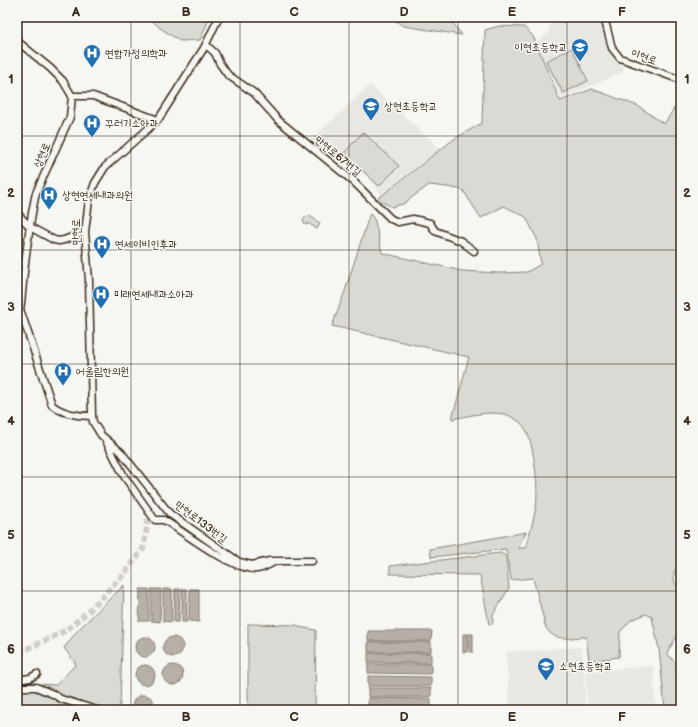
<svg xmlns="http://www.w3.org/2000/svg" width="698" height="727" viewBox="0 0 698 727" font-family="'Balsamiq Sans','Poor Story',sans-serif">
<rect width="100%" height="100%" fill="#f6f6f2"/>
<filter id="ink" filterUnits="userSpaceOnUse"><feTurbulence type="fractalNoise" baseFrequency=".025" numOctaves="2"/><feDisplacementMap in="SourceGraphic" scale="8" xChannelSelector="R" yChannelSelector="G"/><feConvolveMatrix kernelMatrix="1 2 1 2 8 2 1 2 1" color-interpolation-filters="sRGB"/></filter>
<g filter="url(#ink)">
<path fill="#e8e7e2" d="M 553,17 L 599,17 L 605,42 L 612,56 L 624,67 L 621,73 L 562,98 L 533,45 L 548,33 Z
M 370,85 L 444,152 L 422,162 L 381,194 L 371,180 L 360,170 L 311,140 Z
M 580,647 L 582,649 L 586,710 L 510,710 L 506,652 Z
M 653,666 L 656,710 L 588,710 L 585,672 Z"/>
<path fill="#dad9d3" stroke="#8a8278" d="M 148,17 L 210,17 L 200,40 L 180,41 L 160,28 Z
M 391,17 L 448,17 L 462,35 L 403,26 Z
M 499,26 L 524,27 L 533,36 L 560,101 L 592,89 L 638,106 L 664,124 L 681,98 L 681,564 L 674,572 C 674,580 674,586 681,590 L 681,631 L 680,631 L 667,653 L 676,664 L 681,710 L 665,710 L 659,649 L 652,617 L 646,614 L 631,620 L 620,632 L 619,657 L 589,661 L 586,637 C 571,637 555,643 546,628 L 533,578 L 511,580 L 506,549 L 431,557 L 430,549 L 522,533 L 526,532 L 518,548 L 526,548 C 529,534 534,520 536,506 C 539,489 534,445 526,430 C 522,422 512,416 504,414 C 487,411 468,416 452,419 L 469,357 L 332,326 L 345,291 L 370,213 L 375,221 L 382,253 L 462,271 L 499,273 L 527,272 L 541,264 L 537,239 L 526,217 L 504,206 L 481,218 L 463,190 L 447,187 L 429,185 L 403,204 L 392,207 L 377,199 L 454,139 L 482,123 L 485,30 Z
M 572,48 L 588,81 L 563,93 L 546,61 Z
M 363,132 L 399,166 L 379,186 L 344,153 Z
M 308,215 L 320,223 L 317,229 L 308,223 L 307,225 L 304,223 L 304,222 L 303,220 Z
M 500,553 L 506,556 L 509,588 L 493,615 L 493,623 L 489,624 L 480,575 L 390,574 L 390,566 Z
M 124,585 L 120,705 L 115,710 L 17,710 L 17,683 L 56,685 L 76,664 L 64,648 L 77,631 Z
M 248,624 L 297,625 L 299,627 L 316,630 L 315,710 L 248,710 Z
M 580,705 L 580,710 L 520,710 Z"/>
<path fill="#b6b0a9" stroke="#857a71" d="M 140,589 L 149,589 L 149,621 L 139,621 Z
M 151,589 L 161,589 L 160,622 L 151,621 Z
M 163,589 L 172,589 L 172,622 L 163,621 Z
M 175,589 L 180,589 L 179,622 L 174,622 Z
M 182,589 L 187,589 L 187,622 L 182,622 Z
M 190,589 L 199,589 L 199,622 L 189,621 Z
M 368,631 L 432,631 L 431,641 L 368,641 Z
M 463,634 L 467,634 L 467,652 L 463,652 Z
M 468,634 L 473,634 L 473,652 L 469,652 Z
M135 647a10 10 0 1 1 20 0a10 10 0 1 1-20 0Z
M163 647a10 10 0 1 1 20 0a10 10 0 1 1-20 0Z
M 368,642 L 431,642 L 431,652 L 368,652 Z
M 368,653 L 431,653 L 431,663 L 368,662 Z
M 368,664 L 431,664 L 431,674 L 368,673 Z
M135 675a10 10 0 1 1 20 0a10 10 0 1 1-20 0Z
M163 675a10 10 0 1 1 20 0a10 10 0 1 1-20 0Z
M 368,676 L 431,677 L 431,686 L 368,686 Z
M 368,688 L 431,688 L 431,697 L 368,697 Z
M 140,695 C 150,694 156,700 154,710 L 133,710 C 131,703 134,698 140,695 Z
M 368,698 L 431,699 L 431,708 L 368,708 Z"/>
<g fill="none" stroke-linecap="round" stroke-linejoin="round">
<path stroke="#d1cdc8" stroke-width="6" stroke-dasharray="6 3" stroke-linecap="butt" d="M 19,653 L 67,630 L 95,605 L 123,575 L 143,549 L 147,527 L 148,510"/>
<g stroke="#3b2a1e" stroke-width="9">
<path id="minor" d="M 219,17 L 204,48 L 158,120 L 105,167 L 95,183 L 89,200 L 85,232 L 89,280 L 92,416 L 93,422 L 101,435 L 121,452 L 170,514 L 232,557 L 239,562 L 252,565 L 270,561 L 312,561
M 604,17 L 612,48 L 620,58 L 681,80
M 17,41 L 50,68 L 63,81 L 72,96 L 70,117 L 36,193 C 30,219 27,246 24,272 C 22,290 22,307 17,324
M 206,45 L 215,53 L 220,64 L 228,75 L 254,93 L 278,120 L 354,182 L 391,219 L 398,222 L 413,219 L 430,223 L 435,231 L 461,241 L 474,251
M 72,96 L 93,96 L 158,120
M 17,213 L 30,227 L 54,240 L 59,241 L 64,240 L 85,232
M 21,312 L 52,405 C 63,414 79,416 92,416
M 106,441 L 124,476 L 155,520 L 164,520 C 185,533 233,571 257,569 C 262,569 269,565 274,562
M 17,654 L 19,653
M 17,680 L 30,678 L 37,674
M 17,687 L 36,687 L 53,694 L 61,699 L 97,710"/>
</g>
<g stroke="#3b2a1e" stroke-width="10">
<path id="major" d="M 17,20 L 18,17"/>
</g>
<use href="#minor" stroke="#f6f6f2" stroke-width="6"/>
<use href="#major" stroke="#f6f6f2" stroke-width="7"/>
</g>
</g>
<path fill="none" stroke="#3b2a1e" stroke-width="1" stroke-opacity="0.55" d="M 131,17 L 131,710M 240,17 L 240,710M 349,17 L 349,710M 458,17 L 458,710M 567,17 L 567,710M 17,136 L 681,136M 17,250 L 681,250M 17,364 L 681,364M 17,477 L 681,477M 17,591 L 681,591"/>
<defs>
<g id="school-pin" transform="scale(0.9)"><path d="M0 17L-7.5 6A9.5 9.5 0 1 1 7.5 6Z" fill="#1f6fb2" stroke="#f6f6f2"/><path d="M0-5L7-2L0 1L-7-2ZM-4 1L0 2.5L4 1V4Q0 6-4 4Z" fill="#fff"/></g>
<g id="hospital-pin" transform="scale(0.9)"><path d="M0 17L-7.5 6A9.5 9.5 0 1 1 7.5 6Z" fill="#1f6fb2" stroke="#f6f6f2"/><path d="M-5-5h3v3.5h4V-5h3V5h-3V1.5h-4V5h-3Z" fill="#fff"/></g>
</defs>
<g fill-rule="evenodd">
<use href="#school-pin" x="580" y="47"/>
<use href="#hospital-pin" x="92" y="53"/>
<use href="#school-pin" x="371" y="106"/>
<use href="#hospital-pin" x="92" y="123"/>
<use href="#hospital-pin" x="49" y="195"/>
<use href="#hospital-pin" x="102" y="244"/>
<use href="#hospital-pin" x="101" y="294"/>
<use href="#hospital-pin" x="63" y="371"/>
<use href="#school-pin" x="546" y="666"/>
</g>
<g text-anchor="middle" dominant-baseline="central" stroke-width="3" stroke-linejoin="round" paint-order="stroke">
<g font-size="11" fill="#3b2a1e" stroke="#f6f6f2" text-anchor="start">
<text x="567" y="47" text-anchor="end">이현초등학교</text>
<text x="105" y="53">연합가정의학과</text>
<text x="384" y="106">상현초등학교</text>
<text x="105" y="123">꾸러기소아과</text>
<text x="62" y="195">상현연세내과의원</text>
<text x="115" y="244">연세이비인후과</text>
<text x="114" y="294">미래연세내과소아과</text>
<text x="76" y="371">어울림한의원</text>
<text x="559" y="666">소현초등학교</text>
</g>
<g font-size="11" fill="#3b2a1e" stroke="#f6f6f2">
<text transform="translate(644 57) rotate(20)">이현로</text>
<text transform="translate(42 155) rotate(-66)">상현로</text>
<text transform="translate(338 156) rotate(39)">만현로67번길</text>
<text transform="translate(76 232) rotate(-90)">만현로</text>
<text transform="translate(201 522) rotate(37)">만현로133번길</text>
</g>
</g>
<rect width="698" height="727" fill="none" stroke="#f6f6f2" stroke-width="44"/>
<rect x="22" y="22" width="654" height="683" fill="none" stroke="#3b2a1e" stroke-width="1.5"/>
<g font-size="13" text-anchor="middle" font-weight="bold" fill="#3b2a1e">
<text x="76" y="16">A</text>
<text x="186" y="16">B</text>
<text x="294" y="16">C</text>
<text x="404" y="16">D</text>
<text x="512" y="16">E</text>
<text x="622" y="16">F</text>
<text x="11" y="83">1</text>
<text x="687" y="83">1</text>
<text x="11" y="197">2</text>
<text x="687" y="197">2</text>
<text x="11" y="311">3</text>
<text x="687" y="311">3</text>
<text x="11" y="425">4</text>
<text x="687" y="425">4</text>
<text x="11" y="539">5</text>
<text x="687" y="539">5</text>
<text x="11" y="653">6</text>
<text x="687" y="653">6</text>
<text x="76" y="721">A</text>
<text x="186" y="721">B</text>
<text x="294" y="721">C</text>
<text x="404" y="721">D</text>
<text x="512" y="721">E</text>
<text x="622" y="721">F</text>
</g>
</svg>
